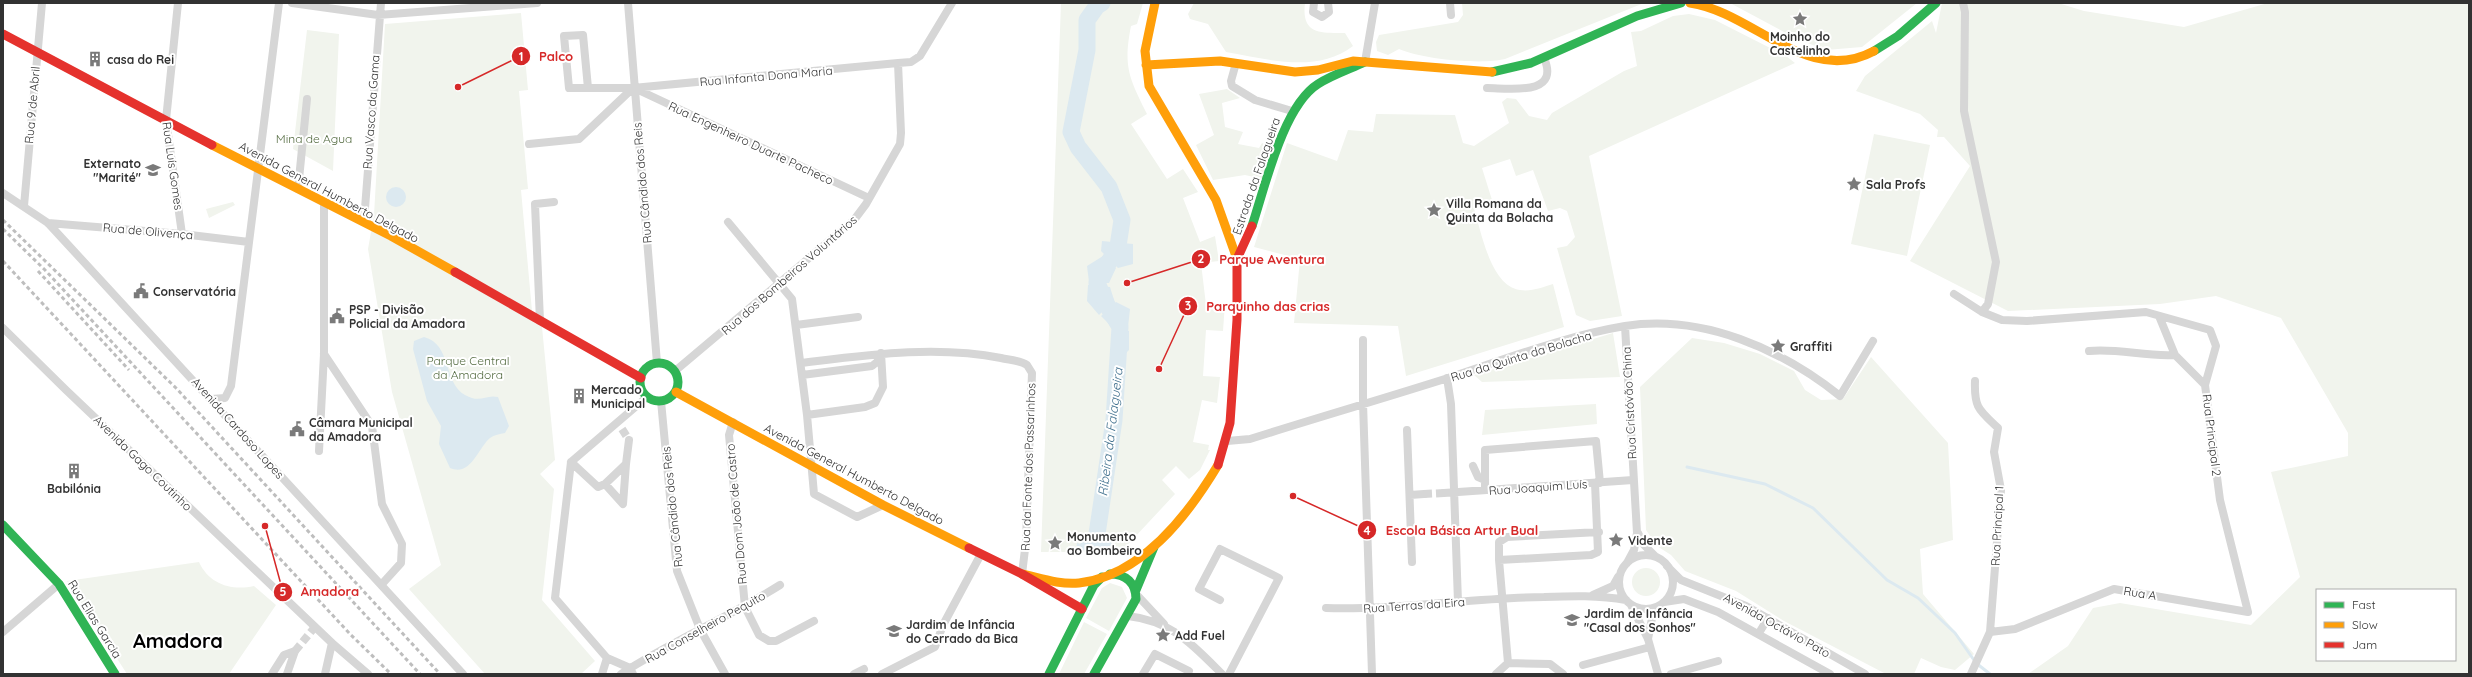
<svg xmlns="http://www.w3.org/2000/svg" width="2472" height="677" viewBox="0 0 2472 677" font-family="Quicksand,sans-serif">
<rect width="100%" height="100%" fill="#fff"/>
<path fill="#f1f4ed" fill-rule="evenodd" d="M 1061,3 L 1143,3 L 1137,24 L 1131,26 C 1123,67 1129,78 1147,114 L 1131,124 L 1167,179 L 1183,169 L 1198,192 L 1183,198 L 1200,242 L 1215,236 L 1219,261 L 1201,263 L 1206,305 L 1225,303 L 1223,331 L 1206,330 L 1203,376 L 1220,377 L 1217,403 L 1202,400 L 1193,442 L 1209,445 L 1208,450 L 1210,450 L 1200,470 L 1189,479 L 1176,466 L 1162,480 L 1175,494 L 1120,553 L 1107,552 L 1097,548 L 1085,552 L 1041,552 Z
M 1194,3 L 1305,3 C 1301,35 1321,33 1345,33 L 1353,46 C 1317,74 1267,59 1226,52 L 1208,24 L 1190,19 L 1188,14 Z
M 1462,3 L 1644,3 L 1505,59 C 1481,65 1421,59 1399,49 L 1388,55 L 1377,51 L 1376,42 L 1379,35 L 1458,22 L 1463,15 Z
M 1730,3 L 1917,3 L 1862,47 L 1826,50 L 1797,39 Z
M 1942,3 L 2058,3 L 2084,11 L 2184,27 L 2268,3 L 2469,3 L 2469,674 L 2028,674 L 2068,646 L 2093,608 L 2120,603 L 2251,625 L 2300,577 L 2271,472 L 2348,456 L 2348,433 L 2281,318 L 2216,296 L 2160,304 L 2008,311 L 1910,261 L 1970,166 L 1944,137 L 1937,137 L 1938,130 L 1920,114 L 1856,91 L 1865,76 L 1932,21 L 1936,33 ZM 2317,590 L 2455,590 L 2455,660 L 2317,660 Z
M 521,13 L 528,90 L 519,91 L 528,189 L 521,190 L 533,322 L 542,327 L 555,460 L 540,474 L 554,489 L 542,600 L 595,661 L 581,674 L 485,674 L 409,589 L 441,565 L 392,392 L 368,249 L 374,215 L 385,24 Z
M 1689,14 L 1715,20 L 1786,56 L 1795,63 L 1589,156 L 1622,316 L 1590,321 L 1576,315 L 1557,248 L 1567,246 L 1575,237 L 1567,211 L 1560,208 L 1548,211 L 1533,170 L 1516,176 L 1510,159 L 1482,168 L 1492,200 L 1473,205 C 1481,230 1490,286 1520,290 C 1531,292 1543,287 1553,284 L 1564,327 L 1406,376 L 1398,326 L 1294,323 L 1300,259 L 1254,247 L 1287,143 L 1337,161 L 1348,130 L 1373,132 L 1376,114 L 1455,115 L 1463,143 L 1474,146 L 1509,123 L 1502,102 L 1507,98 L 1516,99 L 1529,116 L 1547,120 L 1552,113 L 1624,71 L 1637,66 L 1631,32 L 1641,31 L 1673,16 Z
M 307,30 L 339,34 L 333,171 L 293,149 Z
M 1227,89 L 1240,98 L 1222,103 L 1225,127 L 1243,132 L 1238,144 L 1259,148 L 1262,143 L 1271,147 L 1263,179 L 1245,175 L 1213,180 L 1196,145 L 1214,135 L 1199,94 Z
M 1874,134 L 1930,145 L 1907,256 L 1851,244 Z
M 233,202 L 235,205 L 209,218 L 206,209 Z
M 1613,333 L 1620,377 L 1482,382 L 1474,375 Z
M 1692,338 L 1724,343 L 1760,354 L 1794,371 L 1805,390 L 1821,400 L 1843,399 L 1871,357 L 1948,443 L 1953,540 L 1920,549 L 1923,594 L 1974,654 L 1955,670 L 1941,667 L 1921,658 L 1914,674 L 1886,674 L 1784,621 L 1736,591 L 1685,571 L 1671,555 L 1657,546 L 1646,530 L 1640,387 Z
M 1596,404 L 1597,424 L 1482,435 L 1485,410 Z
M 199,562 C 209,584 231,591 254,586 L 276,605 L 229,674 L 127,674 L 67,581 Z
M1632 582a14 14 0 1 1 28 0a14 14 0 1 1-28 0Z
M 1110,583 L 1122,587 L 1127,598 L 1109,631 L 1086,618 L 1102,588 Z
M 1084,622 L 1107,634 L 1084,674 L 1059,674 Z"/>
<path fill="#dce9f0" d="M386 197a10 10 0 1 1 20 0a10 10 0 1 1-20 0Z
M 1102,241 L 1133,244 L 1133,264 L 1118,268 L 1101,251 Z
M 1103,256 L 1116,268 L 1109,283 L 1089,282 L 1087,266 Z
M 1088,285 L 1110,287 L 1114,300 L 1099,315 L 1087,301 Z
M 1116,302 L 1130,309 L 1128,327 L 1112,327 L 1101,316 Z
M 1113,331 L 1129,331 L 1129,350 L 1125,354 L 1115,353 L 1112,349 Z
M 424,337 C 452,344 443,383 465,395 C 481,404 485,394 498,397 L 509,426 L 505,433 C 500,434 494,435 490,438 C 478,448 471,477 450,468 L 439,444 L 441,426 L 427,401 L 413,349 L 414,341 Z
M 1095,534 L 1106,537 L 1120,553 L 1107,552 L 1097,548 L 1076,552 L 1077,543 L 1080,544 L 1087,537 Z"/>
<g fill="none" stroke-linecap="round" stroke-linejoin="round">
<path stroke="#dce9f0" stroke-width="3" d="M 1687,467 L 1765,484 L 1813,508 L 1887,580 L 1918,598 L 1955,633 L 1976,663 L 1990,674"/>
<path stroke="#dce9f0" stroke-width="17" d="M 1097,534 L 1114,420 L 1120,327 L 1108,307 L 1097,283 L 1118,246 L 1122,220 L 1109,187 L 1078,147 L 1071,132 L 1087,50 L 1087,20 L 1097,6 L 1102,3"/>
<path stroke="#d6d6d6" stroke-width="8" stroke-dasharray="8 4" stroke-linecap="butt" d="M 622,429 L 629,440
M 1424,494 L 1444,493
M 295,651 L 315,627"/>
<path stroke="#d6d6d6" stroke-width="8" d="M 178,3 L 166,120 L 182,234
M 292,3 L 378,15 L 537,3
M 628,3 L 657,363
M 1314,3 L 1313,12 L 1322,17 L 1329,12 L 1328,3
M 1450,3 L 1451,15
M 1963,3 L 1965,12 L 1964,111 L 1996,262 L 1988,304 L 1982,312
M 1365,62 L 1375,3
M 1236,63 L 1231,81 L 1232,86 L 1255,100 L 1292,111
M 588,88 L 569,88 L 564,36 L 583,35 L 588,88 L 633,88 L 898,63
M 634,88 L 869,198
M 1487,88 C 1508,88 1561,97 1544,58
M 529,144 L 579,139 L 633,88
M 298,189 L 307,99
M 3,193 L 48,223 L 71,248 L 463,674
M 24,206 L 42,3
M 364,221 L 381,3
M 728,222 L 792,299 L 807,415 L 814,494 L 857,517 L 883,505
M 48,223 L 182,234 L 249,242
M 1954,294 L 1982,312 L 2002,320 L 2027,321 L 2146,312 L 2210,330 L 2216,346 L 2205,385 L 2220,500 L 2248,612 L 2114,589 L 2015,629 L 1990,632
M 2159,316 L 2175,355 L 2205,385
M 540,321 L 535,204 L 554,202
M 796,325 L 858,317
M 1625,326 L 1637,533 L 1634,550 L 1627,563
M 3,328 L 66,390 L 332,643 L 325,674
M 1363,340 L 1363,403 L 1372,674
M 2089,351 C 2118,348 2146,357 2175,355
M 324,354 L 372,426 L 382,504 L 402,544 L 401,563 L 382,584
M 801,363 C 867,355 935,345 1001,358 C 1009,360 1020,360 1027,365 L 1032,373 L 1026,541 L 1022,574
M 675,371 L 854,220 L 866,204 L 900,144 L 901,133 L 898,63 L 911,62 L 920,56 L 952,3
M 802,375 L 872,366 L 877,362 L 881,354
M 1447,378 L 1451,404 L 1458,602
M 212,399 L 225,398 L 231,386 L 279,3
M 661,401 L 677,571 L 700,629 L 725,674
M 807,415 L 865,407 L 875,403 L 883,387 L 881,353
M 733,422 L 729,435 L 745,607 L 759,635 L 769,641 L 776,641 L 814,621
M 1407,430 L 1412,562
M 1227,441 L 1250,439 C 1316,418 1382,399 1448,378 C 1506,359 1565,336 1625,326 C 1703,314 1781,349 1840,396 L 1873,341
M 319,451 L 324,354 L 324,202
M 571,462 L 555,598 L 607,658 L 630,668 L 633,674
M 571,462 L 598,487 L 605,484 L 623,504 L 626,464 L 605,484
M 571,462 L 647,397
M 626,464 L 629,440
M 1473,466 L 1478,477 L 1485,480
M 1485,490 L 1485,450 L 1596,441 L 1600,483
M 1444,493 L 1633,480
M 1410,495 L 1424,494
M 1638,533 L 1643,544 L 1656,557
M1619 582a27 27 0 1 1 54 0a27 27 0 1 1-54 0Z
M 1499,560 L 1499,542 L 1507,537 L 1599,532
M 1667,566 L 1681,580 L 1746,606 L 1865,674
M 1136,594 L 1164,624
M 1593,595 L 1613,586 L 1618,577
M 1220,600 L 1199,589 L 1220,549 L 1279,578 L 1229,674
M 1664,602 L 1684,599 L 1718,612 L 1830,674
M 1631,605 L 1648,639 L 1658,674
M 1326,608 C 1399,610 1471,598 1544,597 C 1571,596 1599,595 1626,600
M 1128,616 C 1172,621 1192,644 1222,674
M 3,632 L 59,584
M 1759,633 L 1768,618
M 1648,639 L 1652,618 L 1657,607
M 332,643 L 368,674
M 1508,663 L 1499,560 L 1591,555 L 1598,552 L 1595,483
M 1508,663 L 1550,664 L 1563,674
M 1583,665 L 1650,647
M 272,674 L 284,655 L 295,651
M 287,674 L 295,651
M 602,674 L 607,658
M 621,674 C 672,641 729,617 780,585
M 854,674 L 864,669
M 882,674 L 935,647 L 943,625 L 981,554
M 1143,674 L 1155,654 L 1189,671
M 1496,674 L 1508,663
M 1671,674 L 1718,661
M 1971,674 L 1990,632 L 2001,490 L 1994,452 L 1998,428 C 1979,410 1974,408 1975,381"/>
<path stroke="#30b455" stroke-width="9" d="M 1874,51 L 1898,36 L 1936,3
M 1492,72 L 1531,63 L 1637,16 L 1681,3
M 1252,226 C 1265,187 1283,106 1318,84 C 1332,75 1350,69 1365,62
M640 382a19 19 0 1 1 38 0a19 19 0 1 1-38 0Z
M 3,525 L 59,584 L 115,674
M 1136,590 L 1154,547
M 1049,674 L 1094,585 L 1102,577
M 1094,674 L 1136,599 C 1136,583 1126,574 1110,574"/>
<path stroke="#ff9f0a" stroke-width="9" d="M 1155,3 L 1145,51 L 1149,86 L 1216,200 L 1237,259
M 1690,3 C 1753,12 1808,87 1874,51
M 1146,65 L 1220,61 L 1295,72 L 1318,70 L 1353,61 L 1492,72
M 212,145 L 391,236 L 455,272
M 676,392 L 883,505 L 969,548
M 1022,574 C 1040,578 1060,585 1079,583 C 1142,576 1188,515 1218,465"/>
<path stroke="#e5322d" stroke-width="9" d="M 3,34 L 212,145
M 455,272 L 641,378
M 1218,465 L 1230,423 L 1237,320 L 1237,259 L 1252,226
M 969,548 L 1022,574 L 1082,609"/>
<path stroke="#bebebe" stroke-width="3" stroke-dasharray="4 3" stroke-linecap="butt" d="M 3,220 L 176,388 L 440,674
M 3,229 L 45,270 L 420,674
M 3,261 L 351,635 L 391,674
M 38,271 L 129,370"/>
</g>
<defs>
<g id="sight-bare" transform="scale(1.2)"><path d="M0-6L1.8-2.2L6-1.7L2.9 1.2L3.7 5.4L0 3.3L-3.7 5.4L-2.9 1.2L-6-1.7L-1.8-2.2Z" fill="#7a7a7a" stroke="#fff" stroke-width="2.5" paint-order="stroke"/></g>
<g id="building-bare" transform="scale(1.2)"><path d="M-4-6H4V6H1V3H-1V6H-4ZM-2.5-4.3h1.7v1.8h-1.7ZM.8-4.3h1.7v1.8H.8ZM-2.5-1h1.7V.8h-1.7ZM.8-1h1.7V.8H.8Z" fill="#7a7a7a" stroke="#fff" stroke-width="2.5" paint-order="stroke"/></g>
<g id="school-bare" transform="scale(1.2)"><path d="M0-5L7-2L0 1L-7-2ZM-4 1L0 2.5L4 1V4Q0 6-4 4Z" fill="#7a7a7a" stroke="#fff" stroke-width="2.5" paint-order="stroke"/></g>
<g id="civic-bare" transform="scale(1.2)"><path d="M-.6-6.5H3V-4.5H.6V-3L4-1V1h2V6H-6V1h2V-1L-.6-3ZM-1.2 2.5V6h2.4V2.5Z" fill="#7a7a7a" stroke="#fff" stroke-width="2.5" paint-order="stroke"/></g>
</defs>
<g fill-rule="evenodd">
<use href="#sight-bare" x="1800" y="19"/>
<use href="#building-bare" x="95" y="59"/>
<use href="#school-bare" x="153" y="170"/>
<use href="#sight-bare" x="1854" y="184"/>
<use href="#sight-bare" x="1434" y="210"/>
<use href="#civic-bare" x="141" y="291"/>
<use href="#civic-bare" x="337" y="316"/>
<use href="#sight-bare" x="1778" y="346"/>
<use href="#building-bare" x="579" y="396"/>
<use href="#civic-bare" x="297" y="429"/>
<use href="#building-bare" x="74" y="471"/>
<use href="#sight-bare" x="1616" y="540"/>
<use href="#sight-bare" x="1055" y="543"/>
<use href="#school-bare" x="1572" y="620"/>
<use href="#school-bare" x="894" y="631"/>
<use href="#sight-bare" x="1163" y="635"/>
</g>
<g text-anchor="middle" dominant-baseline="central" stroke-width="4" stroke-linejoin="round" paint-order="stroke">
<g font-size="12" font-weight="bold" fill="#323232" stroke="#fff" text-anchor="start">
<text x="1800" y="36" text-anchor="middle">Moinho do<tspan x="1800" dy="14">Castelinho</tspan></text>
<text x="107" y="59">casa do Rei</text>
<text x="141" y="163" text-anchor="end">Externato<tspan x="141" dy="14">"Marité"</tspan></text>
<text x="1866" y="184">Sala Profs</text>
<text x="1446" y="203">Villa Romana da<tspan x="1446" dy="14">Quinta da Bolacha</tspan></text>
<text x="153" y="291">Conservatória</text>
<text x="349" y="309">PSP - Divisão<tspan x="349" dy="14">Policial da Amadora</tspan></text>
<text x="1790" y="346">Graffiti</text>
<text x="591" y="389">Mercado<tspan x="591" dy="14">Municipal</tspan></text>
<text x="309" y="422">Câmara Municipal<tspan x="309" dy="14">da Amadora</tspan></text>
<text x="74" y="488" text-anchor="middle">Babilónia</text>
<text x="1067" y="536">Monumento<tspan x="1067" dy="14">ao Bombeiro</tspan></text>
<text x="1628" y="540">Vidente</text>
<text x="1584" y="613">Jardim de Infância<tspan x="1584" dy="14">"Casal dos Sonhos"</tspan></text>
<text x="906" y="624">Jardim de Infância<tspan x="906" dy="14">do Cerrado da Bica</tspan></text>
<text x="1175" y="635">Add Fuel</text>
</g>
<g font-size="12" fill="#323232" stroke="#fff">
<text transform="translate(766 76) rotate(-5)">Rua Infanta Dona Maria</text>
<text transform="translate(32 105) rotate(-85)">Rua 9 de Abril</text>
<text transform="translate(371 112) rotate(-86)">Rua Vasco da Gama</text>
<text transform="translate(751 143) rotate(25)">Rua Engenheiro Duarte Pacheco</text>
<text transform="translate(173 166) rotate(82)">Rua Luís Gomes</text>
<text transform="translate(1256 176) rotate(-71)">Estrada da Falagueira</text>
<text transform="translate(642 183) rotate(-95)">Rua Cândido dos Reis</text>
<text transform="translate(329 192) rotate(28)">Avenida General Humberto Delgado</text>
<text transform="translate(148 231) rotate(5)">Rua de Olivença</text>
<text transform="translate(789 275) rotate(-41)">Rua dos Bombeiros Voluntários</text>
<text transform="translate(1521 356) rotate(-17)">Rua da Quinta da Bolacha</text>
<text transform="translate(1629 403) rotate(-93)">Rua Cristóvão China</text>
<text transform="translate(238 428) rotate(48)">Avenida Cardoso Lopes</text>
<text transform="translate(2212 435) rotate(83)">Rua Principal 2</text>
<text transform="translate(143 463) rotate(44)">Avenida Gago Coutinho</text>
<text transform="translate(1028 467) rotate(-88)">Rua da Fonte dos Passarinhos</text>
<text transform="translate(854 474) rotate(28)">Avenida General Humberto Delgado</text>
<text transform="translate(1538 487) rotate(-4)">Rua Joaquim Luís</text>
<text transform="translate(672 507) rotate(-96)">Rua Cândido dos Reis</text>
<text transform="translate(736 514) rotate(-95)">Rua Dom João de Castro</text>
<text transform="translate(1997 526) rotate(-87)">Rua Principal 1</text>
<text transform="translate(2140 593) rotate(9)">Rua A</text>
<text transform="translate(1414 605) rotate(-4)">Rua Terras da Eira</text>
<text transform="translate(95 619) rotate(58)">Rua Elias Garcia</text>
<text transform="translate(1777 625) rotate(29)">Avenida Octávio Pato</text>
<text transform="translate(705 627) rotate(-29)">Rua Conselheiro Pequito</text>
</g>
<g font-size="12" fill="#556c42" stroke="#fff">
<text x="314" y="138">Mina de Agua</text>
<text x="468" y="360">Parque Central<tspan x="468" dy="14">da Amadora</tspan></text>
</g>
<g font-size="13" font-style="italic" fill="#447390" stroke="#fff">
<text transform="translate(1110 432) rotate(-83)">Ribeira da Falagueira</text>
</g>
<g font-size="20" font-weight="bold" fill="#000" stroke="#fff">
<text x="178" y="640">Amadora</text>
</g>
</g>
<path fill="none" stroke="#d62828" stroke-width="1.5" d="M458 87L521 56M1127 283L1201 259M1159 369L1188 306M1293 496L1367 530M265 526L283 592"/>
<g fill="#d62828" stroke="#fff" stroke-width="1.5">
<circle cx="458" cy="87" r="4"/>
<circle cx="1127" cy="283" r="4"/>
<circle cx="1159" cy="369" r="4"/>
<circle cx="1293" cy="496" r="4"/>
<circle cx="265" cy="526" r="4"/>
<circle cx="521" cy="56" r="10"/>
<circle cx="1201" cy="259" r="10"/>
<circle cx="1188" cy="306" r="10"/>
<circle cx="1367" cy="530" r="10"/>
<circle cx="283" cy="592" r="10"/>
</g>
<g font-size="12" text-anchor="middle" font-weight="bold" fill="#fff">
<text x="521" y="61">1</text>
<text x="1201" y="263">2</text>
<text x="1188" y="310">3</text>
<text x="1367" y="535">4</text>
<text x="283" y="596">5</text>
</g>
<g font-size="13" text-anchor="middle" font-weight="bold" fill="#d62828" stroke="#fff" stroke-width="4" stroke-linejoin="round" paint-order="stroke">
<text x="556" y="61">Palco</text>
<text x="1272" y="264">Parque Aventura</text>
<text x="1268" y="311">Parquinho das crias</text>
<text x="1462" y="535">Escola Básica Artur Bual</text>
<text x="330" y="596">Amadora</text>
</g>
<rect width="2472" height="677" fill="none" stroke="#323232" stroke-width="8"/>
<rect x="2316" y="589" width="140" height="72" fill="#ffffff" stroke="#adadad"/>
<rect x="2324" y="602" width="20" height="6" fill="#30b455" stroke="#adadad"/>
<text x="2352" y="609" font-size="12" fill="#323232">Fast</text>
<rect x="2324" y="622" width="20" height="6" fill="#ff9f0a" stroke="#adadad"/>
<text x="2352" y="629" font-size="12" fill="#323232">Slow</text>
<rect x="2324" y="642" width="20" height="6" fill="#e5322d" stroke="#adadad"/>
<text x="2352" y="649" font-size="12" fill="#323232">Jam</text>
</svg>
